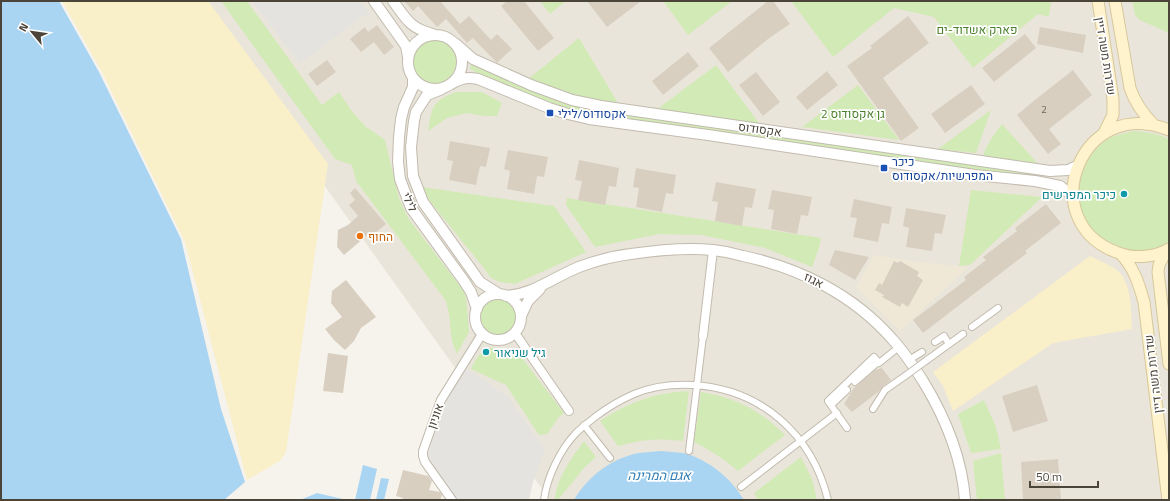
<svg xmlns="http://www.w3.org/2000/svg" width="1170" height="501" viewBox="0 0 1170 501" font-family="'Titillium Web',Heebo,sans-serif">
<rect width="100%" height="100%" fill="#f6f3ec"/>
<path fill="#eae5da" d="M 192,1 L 1169,1 L 1169,500 L 550,500 Z"/>
<path fill="#efe8d6" d="M 874,255 L 910,261 L 968,267 L 900,331 L 856,287 Z"/>
<path fill="#d2eab5" d="M 221,1 L 247,1 L 322,105 L 339,92 L 351,110 L 365,126 L 385,140 L 399,198 L 408,218 L 463,290 L 466,297 L 469,332 L 457,354 L 452,342 L 449,314 L 446,301 L 356,181 L 352,165 L 335,159 Z
M 540,1 L 566,1 L 550,14 Z
M 663,1 L 732,1 L 688,35 Z
M 791,1 L 1051,1 L 1049,17 L 1038,14 L 973,68 L 934,17 L 894,8 L 833,57 Z
M 1132,1 L 1169,1 L 1169,33 L 1140,20 L 1135,15 Z
M 579,38 L 618,103 L 577,98 L 528,79 Z
M412 62a23 23 0 1 1 46 0a23 23 0 1 1-46 0Z
M 471,64 L 554,97 L 1040,174 L 1040,178 L 986,174 L 591,115 L 552,104 L 513,90 L 470,69 Z
M 716,65 L 761,126 L 656,110 Z
M 858,85 L 899,140 L 802,127 Z
M 456,92 L 482,92 L 502,103 L 497,116 L 485,116 L 466,113 L 447,118 L 428,131 C 432,107 432,101 456,92 Z
M 991,110 L 976,153 L 938,149 Z
M 1002,124 L 1038,164 L 983,156 C 987,144 994,134 1002,124 Z
M 1135,131 C 1148,132 1158,134 1169,139 L 1169,242 C 1159,249 1146,251 1134,250 C 1123,249 1115,246 1106,240 C 1103,238 1099,236 1096,233 C 1066,207 1078,154 1112,137 C 1120,134 1127,132 1135,131 Z
M 422,187 L 554,206 L 586,252 L 515,284 L 500,282 L 491,278 L 483,267 L 428,199 Z
M 971,190 L 1042,197 L 970,265 L 959,266 Z
M 567,198 L 821,238 L 819,248 L 812,267 L 765,248 L 701,235 L 659,234 L 595,247 L 566,205 Z
M479 317a19 19 0 1 1 38 0a19 19 0 1 1-38 0Z
M 491,348 C 502,349 511,352 522,358 L 564,413 L 559,417 L 547,434 L 539,435 L 506,385 L 471,369 C 476,359 479,351 491,348 Z
M 689,391 L 683,441 C 657,438 644,439 618,446 L 600,421 C 630,402 653,393 689,391 Z
M 701,392 C 734,397 762,411 785,435 L 738,471 C 724,459 710,450 694,442 Z
M 984,400 L 996,427 L 1001,449 L 971,453 L 958,414 Z
M 584,441 L 596,457 L 584,468 L 558,500 L 555,500 C 557,477 571,459 584,441 Z
M 1001,453 L 1005,500 L 977,500 L 973,461 Z
M 801,457 L 812,479 L 817,500 L 758,500 L 754,493 Z"/>
<path fill="#f9efc9" d="M 62,1 L 208,1 L 328,164 L 286,452 L 281,460 L 247,480 L 185,242 L 102,72 Z
M 1090,256 C 1099,261 1111,265 1118,271 C 1132,283 1131,313 1132,329 L 1053,343 L 953,411 L 943,386 L 933,372 Z"/>
<path fill="#e5e3e0" d="M 252,1 L 360,1 L 370,14 L 360,18 L 300,64 Z
M 466,368 L 508,397 L 545,450 L 533,482 L 529,500 L 457,500 L 427,459 L 430,444 L 443,406 Z"/>
<path fill="#a9d4f2" d="M 1,1 L 59,1 L 99,72 L 181,239 L 221,409 L 245,482 L 224,500 L 1,500 Z
M 661,451 C 668,452 676,452 683,453 C 708,459 731,478 744,500 L 574,500 C 588,476 612,458 639,453 C 646,452 654,452 661,451 Z
M 363,465 L 377,469 L 370,500 L 355,500 Z
M 381,478 L 389,479 L 384,500 L 376,500 Z
M 317,493 L 347,500 L 300,500 Z"/>
<path fill="#d8cfc1" d="M 404,1 L 440,1 L 460,24 L 469,16 L 491,40 L 497,34 L 512,49 L 497,63 L 473,38 L 467,43 L 446,19 L 437,27 L 418,6 L 413,11 Z
M 507,1 L 524,1 L 554,38 L 538,51 L 501,6 Z
M 587,1 L 641,1 L 607,27 Z
M 768,1 L 773,1 L 790,24 L 768,39 L 728,72 L 709,48 Z
M 908,16 L 929,43 L 883,78 L 919,128 L 901,141 L 847,66 L 872,48 L 870,46 Z
M 377,25 L 394,47 L 384,55 L 374,42 L 361,52 L 350,39 L 365,27 L 368,32 Z
M 1040,27 L 1086,35 L 1083,53 L 1037,44 Z
M 1025,34 L 1036,48 L 994,82 L 982,68 Z
M 688,52 L 699,66 L 663,95 L 652,81 Z
M 327,60 L 336,72 L 317,86 L 308,74 Z
M 1073,70 L 1092,95 L 1049,129 L 1061,144 L 1048,154 L 1017,115 L 1036,99 Z
M 827,71 L 838,85 L 807,110 L 796,97 Z
M 756,72 L 780,102 L 763,116 L 739,85 Z
M 971,85 L 985,104 L 945,133 L 931,114 Z
M 450,141 L 490,148 L 486,167 L 480,166 L 476,185 L 449,180 L 453,161 L 447,160 Z
M 508,150 L 548,157 L 544,177 L 537,176 L 534,194 L 507,189 L 510,171 L 504,169 Z
M 579,160 L 619,168 L 616,187 L 609,186 L 605,205 L 578,200 L 582,181 L 575,180 Z
M 636,168 L 676,175 L 673,194 L 666,193 L 662,212 L 636,207 L 639,188 L 633,187 Z
M 716,182 L 756,189 L 752,208 L 745,207 L 742,226 L 715,221 L 718,202 L 712,201 Z
M 355,188 L 386,224 L 373,235 L 371,232 L 344,255 L 337,247 L 338,230 L 348,225 L 358,216 L 349,205 L 355,200 L 350,193 Z
M 772,190 L 812,197 L 808,216 L 801,215 L 797,234 L 771,229 L 774,210 L 768,209 Z
M 854,199 L 892,207 L 889,224 L 882,223 L 878,242 L 853,237 L 857,218 L 850,217 Z
M 1046,204 L 1061,223 L 1025,251 L 1027,253 L 923,333 L 913,320 L 966,280 L 964,277 L 986,260 L 983,257 L 1017,231 L 1015,228 Z
M 906,208 L 946,215 L 942,234 L 935,233 L 932,251 L 906,247 L 909,228 L 903,226 Z
M 835,250 L 869,257 L 855,280 L 829,265 Z
M 894,261 L 898,263 L 900,261 L 919,272 L 917,276 L 923,280 L 908,307 L 902,303 L 900,307 L 882,297 L 884,295 L 875,290 L 879,283 L 882,285 Z
M 346,280 L 376,317 L 361,328 L 354,341 L 345,350 L 334,340 L 325,329 L 342,317 L 331,303 L 332,291 Z
M 328,353 L 348,356 L 343,393 L 323,391 Z
M 882,368 L 891,380 L 882,387 L 878,392 L 852,412 L 844,404 L 854,388 L 875,370 Z
M 1037,385 L 1048,421 L 1013,432 L 1002,396 Z
M 1058,459 L 1061,499 L 1023,500 L 1021,462 Z
M 403,470 L 428,476 L 432,481 L 429,490 L 440,492 L 442,495 L 440,500 L 403,500 L 403,498 L 396,496 Z"/>
<g fill="none" stroke-linecap="round" stroke-linejoin="round">
<g stroke="#c2bbae" stroke-width="8">
<path id="pedestrian" d="M 972,327 L 998,308
M 935,342 L 944,336 L 949,344
M 909,360 L 922,352
M 927,360 L 963,334
M 855,382 L 878,362
M 831,405 L 847,390
M 873,409 L 885,390 L 905,376
M 584,425 L 610,458
M 847,428 L 828,401 L 874,357 L 879,363 L 899,347
M 689,451 L 703,336
M 741,487 L 837,413
M 544,500 C 547,477 560,450 576,433 C 582,427 589,422 595,417 C 607,408 620,400 634,394 C 653,386 673,384 693,385 C 761,389 812,434 828,500"/>
</g>
<g stroke="#c2bbae" stroke-width="10">
<path id="minor" d="M 515,333 L 569,411
M 703,336 L 713,250
M 452,500 L 425,462 L 423,456 L 423,451 L 441,400 L 482,334"/>
</g>
<g stroke="#c2bbae" stroke-width="12">
<path id="tertiary" d="M 374,1 L 406,46 L 408,57
M 393,1 C 407,20 410,28 433,34
M408 62a27 27 0 1 1 54 0a27 27 0 1 1-54 0Z
M 456,44 L 473,59 L 531,85 L 572,100 L 601,106 L 1050,171 L 1068,170 L 1077,166
M 413,79 L 413,87 L 404,107 L 401,119 L 399,137 L 398,162 L 400,179 L 411,208 L 464,281 L 471,292 L 477,309
M 451,84 C 461,78 467,77 478,79 L 549,108 L 568,114 L 589,119 L 708,135 L 975,175 L 1035,181 L 1060,186 L 1073,196
M 442,89 L 427,95 L 416,112 L 414,121 L 411,147 L 413,176 L 423,202 L 480,282 L 499,294
M475 317a23 23 0 1 1 46 0a23 23 0 1 1-46 0Z
M 506,296 C 534,294 554,277 579,267 C 595,261 614,256 631,254 C 658,250 686,247 713,250 C 723,251 733,253 743,256 C 800,268 854,295 893,340 C 905,353 914,367 923,381 C 945,417 962,458 965,500
M 521,316 L 528,301 L 540,289"/>
</g>
<g stroke="#d6c79b" stroke-width="13">
<path id="secondary" d="M 1098,1 L 1113,99 L 1113,115 L 1104,133
M 1115,1 L 1130,88 C 1135,103 1143,114 1154,125
M 1169,130 C 1081,94 1033,220 1116,252 C 1133,259 1153,258 1169,249
M 1166,251 L 1159,265 L 1158,272 L 1169,364
M 1121,254 C 1134,268 1139,284 1144,302 L 1168,500"/>
</g>
<use href="#pedestrian" stroke="#fff" stroke-width="6"/>
<use href="#minor" stroke="#fff" stroke-width="8"/>
<use href="#tertiary" stroke="#fff" stroke-width="10"/>
<use href="#secondary" stroke="#fff3cd" stroke-width="11"/>
<g stroke="#c2bbae" stroke-width="8" stroke-linecap="butt">
<path id="pedestrian-bridge" d="M 905,376 L 927,360"/>
</g>
<use href="#pedestrian-bridge" stroke="#fff" stroke-width="6"/>
</g>
<g fill="#1a4fb4" stroke="#fff" stroke-width="1.5">
<rect x="546" y="109" width="8" height="8" rx="2"/>
<rect x="880" y="164" width="8" height="8" rx="2"/>
</g>
<g fill="#0f9aa8" stroke="#fff" stroke-width="1.5">
<circle cx="1124" cy="194" r="4"/>
<circle cx="486" cy="352" r="4"/>
</g>
<circle fill="#e8710a" stroke="#fff" stroke-width="1.5" cx="360" cy="236" r="4"/>
<g text-anchor="middle" dominant-baseline="central" stroke-width="3.5" stroke-linejoin="round" paint-order="stroke">
<g font-size="10" fill="#6e675b">
<text x="1044" y="109">2</text>
</g>
<g font-size="12" fill="#4a7f2a" stroke="#fff">
<text x="977" y="29">פארק אשדוד-ים</text>
<text x="853" y="113">גן אקסודוס 2</text>
</g>
<g font-size="12" fill="#4b4439" stroke="#fff">
<text transform="translate(1106 56) rotate(81)">שדרות משה דיין</text>
<text transform="translate(760 129) rotate(8)">אקסודוס</text>
<text transform="translate(410 202) rotate(65)">לילי</text>
<text transform="translate(814 280) rotate(27)">אגוז</text>
<text transform="translate(1153 374) rotate(-97)">שדרות משה דיין</text>
<text transform="translate(435 416) rotate(-70)">אוניון</text>
</g>
<g font-size="12" fill="#164399" stroke="#fff" text-anchor="start">
<text x="558" y="113">אקסודוס/לילי</text>
<text x="892" y="161">כיכר<tspan x="892" dy="14">המפרשיות/אקסודוס</tspan></text>
</g>
<g font-size="12" fill="#0d838f" stroke="#fff" text-anchor="end">
<text x="1116" y="194">כיכר המפרשים</text>
<text x="494" y="352" text-anchor="start">גיל שניאור</text>
</g>
<g font-size="12" fill="#c56008" stroke="#fff" text-anchor="start">
<text x="368" y="236">החוף</text>
</g>
<g font-size="13" font-style="italic" fill="#2e7ab2" stroke="#fff">
<text x="659" y="475">אגם המרינה</text>
</g>
</g>
<rect width="1170" height="501" fill="none" stroke="#4b4439" stroke-width="4"/>
<g transform="translate(32 32) rotate(299)" stroke="#ffffff" stroke-width="3" paint-order="stroke">
<path d="M0-3L7 15L0 10L-7 15Z" fill="#4b4439"/>
<text y="-6" font-size="11" font-weight="bold" text-anchor="middle" fill="#4b4439">N</text>
</g>
<path d="M1030 481v6h68v-6" fill="none" stroke="#4b4439" stroke-width="2"/>
<text x="1036" y="481" font-size="12" fill="#4b4439" stroke="#ffffff" stroke-width="3" paint-order="stroke">50 m</text>
</svg>
